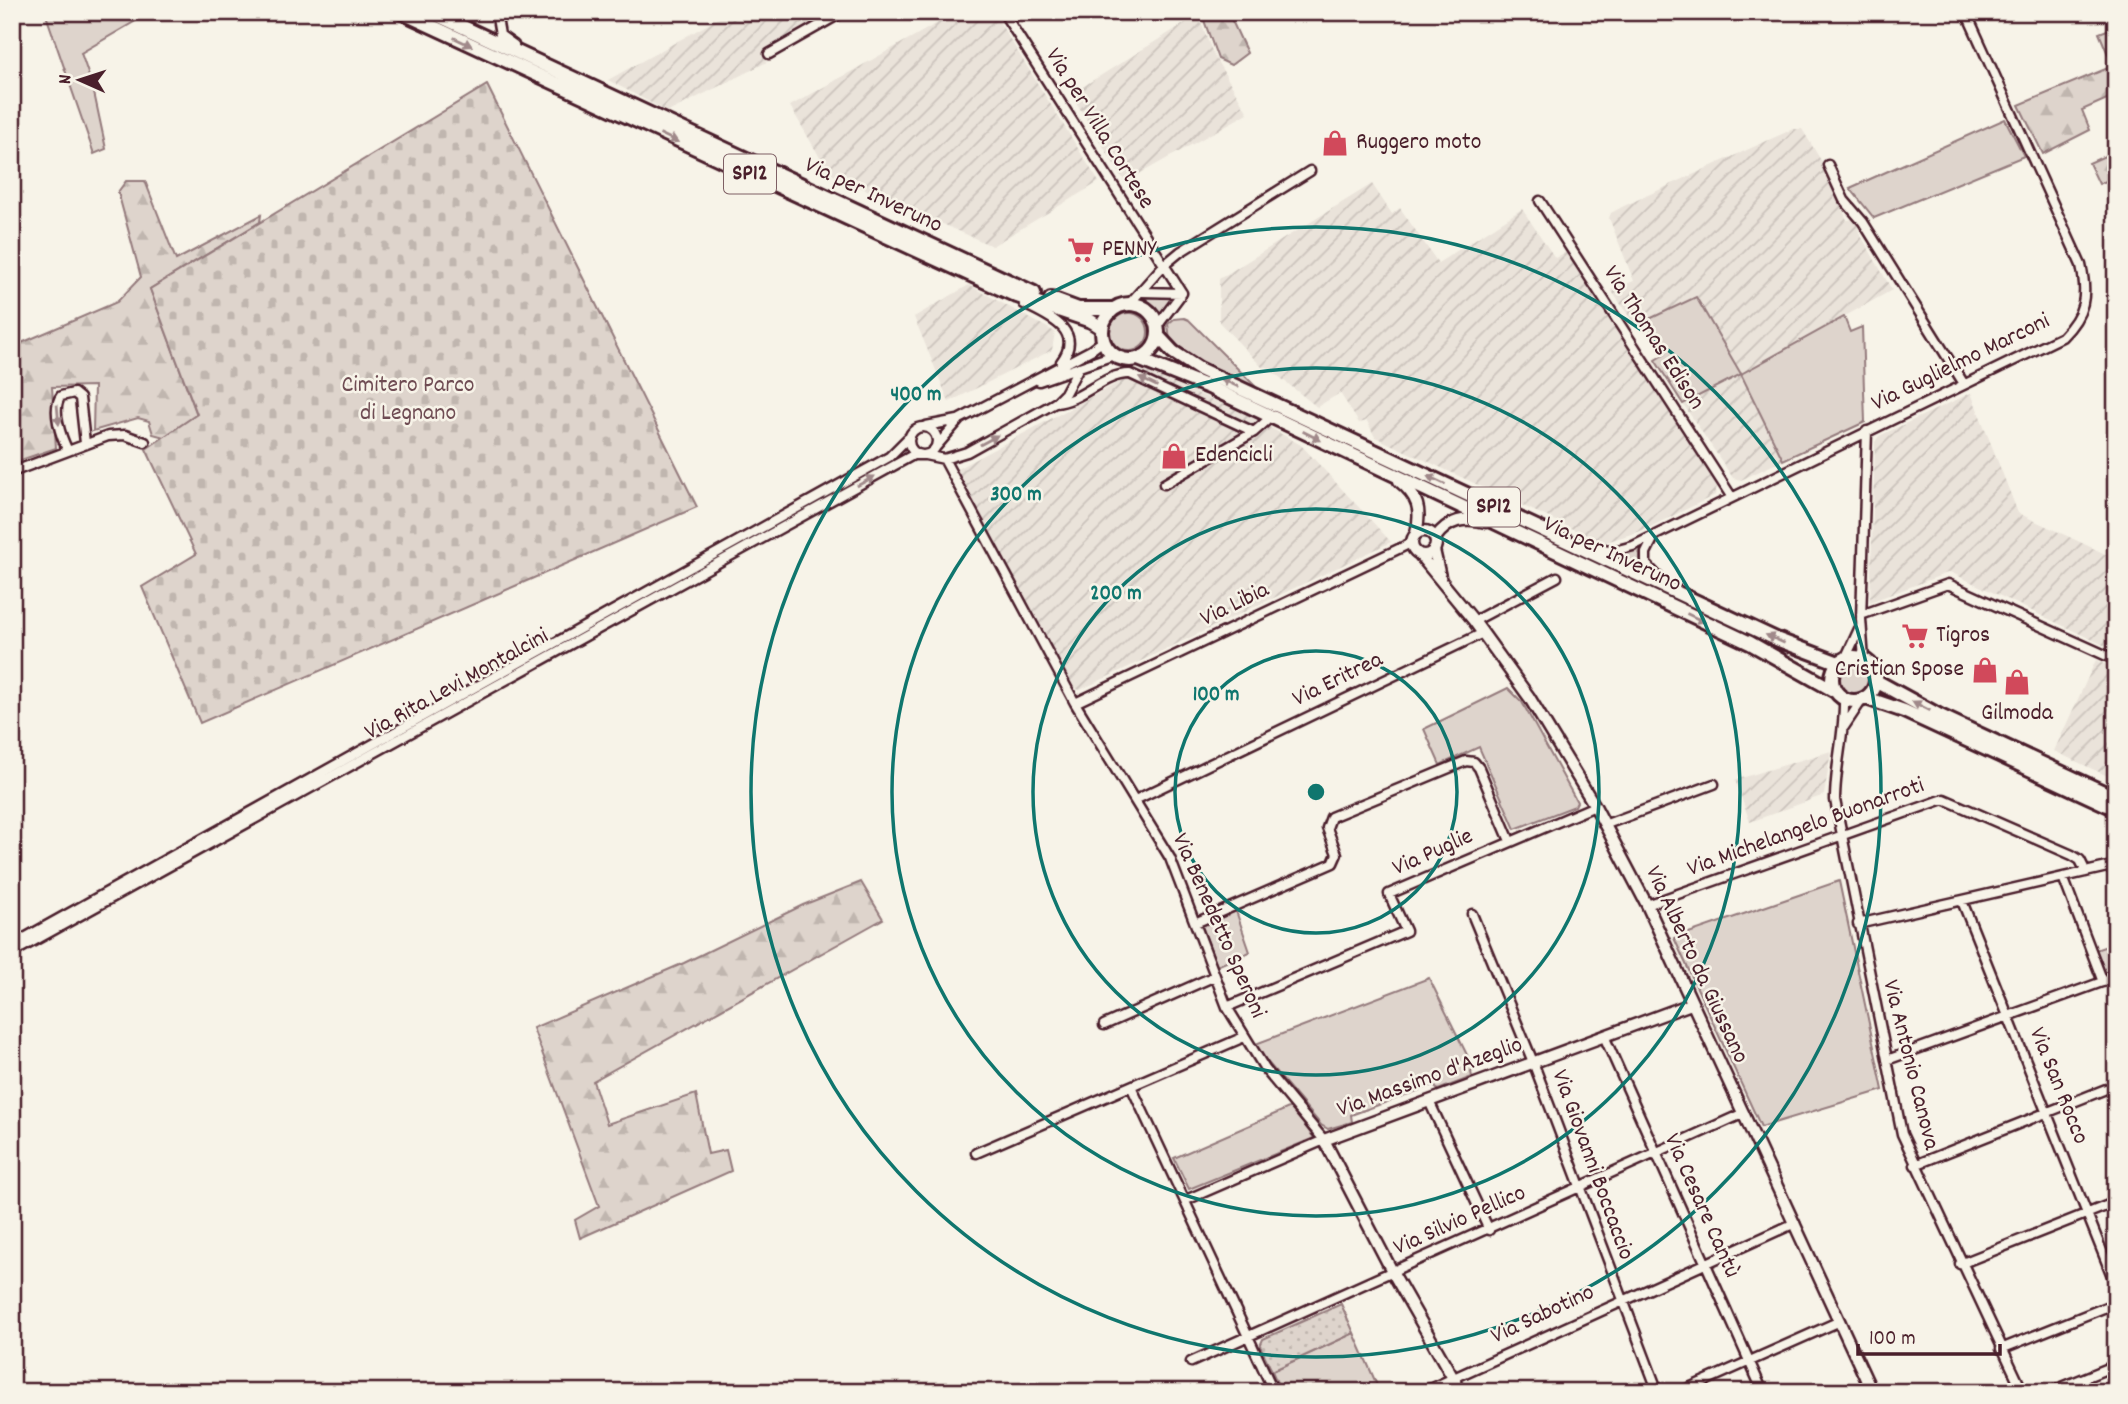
<svg xmlns="http://www.w3.org/2000/svg" width="2128" height="1404" viewBox="0 0 2128 1404" font-family="Dekko,sans-serif">
<defs>
<pattern id="industrial-furrows" width="10" height="10" patternUnits="userSpaceOnUse" patternTransform="scale(1.75)"><rect width="10" height="10" fill="#eae3da"/><path d="M-1 1l2-2M0 10L10 0M9 11l2-2" fill="none" stroke="#cac2bb"/></pattern>
<pattern id="forest-firs" width="22" height="20" patternUnits="userSpaceOnUse" patternTransform="scale(1.75)"><rect width="22" height="20" fill="#ded4cc"/><path d="M5 1l3.5 6h-7zM16 11l3.5 6h-7z" fill="#c0b6af"/></pattern>
<pattern id="cemetery-stones" width="16" height="16" patternUnits="userSpaceOnUse" patternTransform="scale(1.75)"><rect width="16" height="16" fill="#ded4cc"/><path d="M2 7V4a2 2 0 0 1 4 0v3zM10 15v-3a2 2 0 0 1 4 0v3z" fill="#c0b6af"/></pattern>
<pattern id="garden-dots" width="8" height="8" patternUnits="userSpaceOnUse" patternTransform="scale(1.75)"><rect width="8" height="8" fill="#ded4cc"/><path d="M2 2h.1M6 6h.1" fill="none" stroke="#c0b6af" stroke-width="1.8" stroke-linecap="round"/></pattern>
</defs>
<rect width="100%" height="100%" fill="#f7f3e8"/>
<filter id="ink" filterUnits="userSpaceOnUse"><feTurbulence type="fractalNoise" baseFrequency=".0143" numOctaves="2"/><feDisplacementMap in="SourceGraphic" scale="14" xChannelSelector="R" yChannelSelector="G"/><feConvolveMatrix kernelMatrix="1 2 1 2 8 2 1 2 1" color-interpolation-filters="sRGB"/></filter>
<g filter="url(#ink)">
<path fill="#eae3da" d="M 578,12 L 623,12 L 605,22 Z"/>
<path fill="url(#industrial-furrows)" d="M 730,12 L 854,12 L 765,63 L 668,112 L 608,80 Z
M 957,12 L 993,12 L 1099,182 L 992,246 L 829,173 L 790,106 Z
M 1198,15 L 1214,56 L 1248,113 L 1125,182 L 1071,94 Z
M 1793,129 L 1802,129 L 1825,167 L 1847,220 L 1855,219 L 1860,234 L 1892,290 L 1741,374 L 1783,460 L 1741,480 L 1733,478 L 1683,404 L 1740,374 L 1696,297 L 1637,328 L 1611,290 L 1634,281 L 1609,218 L 1611,213 L 1624,206 Z
M 1372,184 L 1392,214 L 1400,208 L 1438,263 L 1522,209 L 1555,258 L 1566,252 L 1717,486 L 1715,495 L 1644,530 L 1603,543 L 1375,437 L 1367,421 L 1359,423 L 1340,393 L 1317,407 L 1267,367 L 1262,367 L 1219,322 L 1219,279 Z
M 969,285 L 1055,332 L 1052,350 L 949,402 L 914,317 Z
M 1142,370 L 1246,414 L 1301,445 L 1391,542 L 1080,690 L 1073,688 L 955,470 Z
M 1971,393 L 2018,513 L 2116,559 L 2116,642 L 2112,649 L 1950,572 L 1870,602 L 1875,442 L 1879,436 Z
M 2096,660 L 2116,669 L 2116,780 L 2054,751 Z
M 1831,751 L 1824,795 L 1750,822 L 1735,780 Z"/>
<path fill="#ded4cc" stroke="#947a7c" stroke-width="2" d="M 45,12 L 151,12 L 81,53 L 93,88 L 106,149 L 94,154 Z
M 2005,119 L 2024,156 L 1874,218 L 1850,188 Z
M 1149,296 L 1173,298 L 1160,315 L 1141,301 Z
M 1696,297 L 1741,374 L 1844,317 L 1850,332 L 1862,327 L 1865,422 L 1783,460 L 1741,374 L 1683,404 L 1655,360 L 1665,354 L 1645,321 Z
M1110 332a19 19 0 1 1 38 0a19 19 0 1 1-38 0Z
M 1184,318 L 1189,320 L 1262,393 L 1201,364 L 1170,340 L 1168,324 L 1174,319 Z
M 1640,548 L 1639,559 L 1644,572 L 1605,554 Z
M1839 680a15 15 0 1 1 30 0a15 15 0 1 1-30 0Z
M 1508,688 L 1522,702 L 1577,802 L 1575,806 L 1515,829 L 1479,747 L 1440,765 L 1424,729 Z
M 1839,881 L 1883,1090 L 1761,1127 L 1674,938 Z
M 1236,911 L 1250,952 L 1217,966 L 1202,926 Z
M 2116,943 L 2116,972 L 2109,975 L 2103,972 L 2095,950 Z
M 1429,978 L 1474,1069 L 1471,1072 L 1472,1077 L 1438,1090 L 1433,1085 L 1351,1115 L 1352,1122 L 1328,1129 L 1321,1125 L 1253,1045 Z
M 1291,1107 L 1314,1138 L 1189,1189 L 1174,1158 Z
M 1354,1333 L 1380,1392 L 1281,1392 L 1272,1371 Z"/>
<path fill="url(#forest-firs)" stroke="#947a7c" stroke-width="2" d="M 1201,12 L 1228,12 L 1247,53 L 1231,65 L 1218,59 Z
M 2110,29 L 2116,41 L 2116,95 L 2082,110 L 2090,130 L 2043,154 L 2019,105 L 2113,66 L 2099,33 Z
M 2116,151 L 2116,177 L 2099,184 L 2089,163 Z
M 126,181 L 145,181 L 176,260 L 261,215 L 260,222 L 150,289 L 197,415 L 164,437 L 153,434 L 149,421 L 138,418 L 93,431 L 94,386 L 52,387 L 56,448 L 12,463 L 12,347 L 117,302 L 141,277 L 118,192 Z
M 861,882 L 883,919 L 593,1081 L 607,1124 L 696,1094 L 708,1154 L 726,1150 L 731,1171 L 580,1238 L 575,1220 L 599,1206 L 533,1028 L 684,963 L 803,905 Z"/>
<path fill="url(#cemetery-stones)" stroke="#947a7c" stroke-width="2" d="M 487,85 L 697,507 L 200,723 L 142,587 L 196,554 L 146,449 L 197,414 L 150,289 Z"/>
<path fill="url(#garden-dots)" stroke="#947a7c" stroke-width="2" d="M 1341,1304 L 1354,1333 L 1272,1371 L 1260,1346 L 1263,1339 Z"/>
<g fill="none" stroke-linecap="round" stroke-linejoin="round">
<g stroke="#4a1f2b" stroke-width="13">
<path id="minor" d="M 496,12 L 500,35 L 514,45
M 1003,12 L 1182,293 L 1158,325
M 769,54 L 843,12
M 1828,165 L 1844,200 L 1863,222 L 1964,384
M 1540,201 L 1731,496
M 1142,292 L 1182,293
M 1130,303 L 1163,266 L 1180,252 L 1310,171
M 1024,304 C 1048,316 1085,330 1061,362
M 1039,381 L 1114,355
M 1055,403 C 1082,402 1103,373 1130,374 L 1254,432
M 926,426 L 958,420
M909 441a14 14 0 1 1 28 0a14 14 0 1 1-28 0Z
M 935,448 L 960,419 L 1091,350 L 1103,341
M 68,451 C 61,437 51,409 61,396 L 74,393 L 80,398 L 85,443
M 925,455 L 944,459 L 967,452 L 1055,403 L 1065,393 L 1079,367
M 944,459 L 1075,703 L 1170,858 L 1227,1007 L 1265,1069 L 1324,1140 L 1186,1200
M 12,472 L 108,436 L 125,435 L 145,442
M 1164,484 L 1254,432 L 1271,417
M 1654,537 L 1646,553 L 1646,564 L 1663,582
M 1588,546 L 1614,551 L 1633,546 L 2062,337 C 2085,314 2088,296 2081,265 L 1966,12
M 1861,615 L 1948,584 L 2116,660
M 1474,621 L 1557,577
M 1845,659 L 1859,629
M 1864,660 L 1861,619 L 1867,431
M 1844,699 C 1845,733 1835,766 1835,800 L 1902,1134 L 2023,1392
M 1075,703 L 1411,543
M 1844,727 L 1862,700
M 1135,800 L 1483,633
M 1604,825 L 1714,784
M 2063,877 L 2103,982
M 1962,901 L 2116,1286
M 1647,905 L 1944,799 L 2072,855 L 2080,860 L 2086,872
M 1472,914 L 1533,1062 L 1658,1392
M 1195,923 L 1333,863 L 1337,854 L 1327,828 L 1331,817 L 1466,761 L 1474,762 L 1479,768 L 1510,841
M 1858,924 L 2116,865
M 12,945 L 889,457 L 908,438
M 12,953 L 913,455 L 921,455
M 1227,1007 L 1406,931 L 1389,894 L 1595,806
M 1104,1025 L 1215,976
M 1604,1036 L 1763,1392
M 1887,1060 L 2116,977
M 1131,1086 L 1274,1392
M 1429,1101 L 1489,1230
M 976,1153 L 1244,1037
M 1915,1165 L 2116,1085
M 1960,1264 L 2116,1202
M 2001,1349 L 2116,1303
M 1191,1362 L 1744,1113
M 1423,1392 L 1795,1223
M 1680,1392 L 1840,1321
M 2050,1392 L 2116,1365"/>
</g>
<g stroke="#4a1f2b" stroke-width="15">
<path id="tertiary" d="M 1399,481 C 1418,496 1422,510 1416,533
M1412 543a12 12 0 1 1 24 0a12 12 0 1 1-24 0Z
M 1435,538 C 1449,519 1464,517 1486,522
M 1434,550 L 1441,581
M 1419,554 L 1474,621 L 1529,697 L 1595,806 L 1647,905 L 1872,1392
M 1461,1392 L 1393,1273 L 1324,1140 L 1691,1004"/>
</g>
<g stroke="#4a1f2b" stroke-width="18">
<path id="primary" d="M 401,12 L 910,247 L 1017,296 L 1091,321 L 1102,328
M 431,12 L 1034,293
M 1051,299 L 1078,309 L 1112,309
M1102 332a28 28 0 1 1 56 0a28 28 0 1 1-56 0Z
M 1158,336 L 1173,352 L 1199,369 L 1776,639 L 1839,663
M 1138,359 L 1211,388 L 1750,643 L 1835,691
M1832 679a22 22 0 1 1 44 0a22 22 0 1 1-44 0Z
M 1876,681 L 1940,716 L 2116,798
M 1866,698 L 1904,711 L 2116,809"/>
</g>
<use href="#minor" stroke="#f7f3e8" stroke-width="8"/>
<use href="#tertiary" stroke="#f7f3e8" stroke-width="10"/>
<use href="#primary" stroke="#f7f3e8" stroke-width="12"/>
</g>
<defs><path id="oneway-solid" d="M-6-.8H1V-3.2L6.5 0L1 3.2V.8H-6Z" transform="scale(1.75)"/></defs>
<g fill="#a0898a">
<use href="#oneway-solid" transform="translate(463 42) rotate(26)"/>
<use href="#oneway-solid" transform="translate(669 138) rotate(25)"/>
<use href="#oneway-solid" transform="translate(1148 382) rotate(-155)"/>
<use href="#oneway-solid" transform="translate(1230 383) rotate(-155)"/>
<use href="#oneway-solid" transform="translate(58 415) rotate(85)"/>
<use href="#oneway-solid" transform="translate(1312 436) rotate(27)"/>
<use href="#oneway-solid" transform="translate(989 440) rotate(-29)"/>
<use href="#oneway-solid" transform="translate(1436 480) rotate(-155)"/>
<use href="#oneway-solid" transform="translate(866 481) rotate(-29)"/>
<use href="#oneway-solid" transform="translate(1696 618) rotate(25)"/>
<use href="#oneway-solid" transform="translate(1775 639) rotate(-156)"/>
<use href="#oneway-solid" transform="translate(1921 706) rotate(-153)"/>
</g>
</g>
<g fill="none" stroke="#0f766e" stroke-width="3.5">
<circle cx="1316" cy="792" r="141"/>
<circle cx="1316" cy="792" r="283"/>
<circle cx="1316" cy="792" r="424"/>
<circle cx="1316" cy="792" r="565"/>
</g>
<defs>
<g id="shop-bare" transform="scale(2.1)"><path d="M-5-2.5h2.3a2.7 3.5 0 0 1 5.4 0H5L5.5 6h-11ZM-1.5-2.5h3a1.5 2.3 0 0 0-3 0Z" fill="#d1495b" stroke="#f7f3e8" stroke-width="2.5" paint-order="stroke"/></g>
<g id="supermarket-bare" transform="scale(2.1)"><path d="M-6-5.5h2.5l.6 2H6L4.5 2H-2.5L-4.4-4H-6ZM-1.5 3.2a1.3 1.3 0 1 0 .1 0ZM3 3.2a1.3 1.3 0 1 0 .1 0Z" fill="#d1495b" stroke="#f7f3e8" stroke-width="2.5" paint-order="stroke"/></g>
</defs>
<g fill-rule="evenodd">
<use href="#shop-bare" x="1335" y="143"/>
<use href="#supermarket-bare" x="1081" y="250"/>
<use href="#shop-bare" x="1174" y="456"/>
<use href="#supermarket-bare" x="1915" y="636"/>
<use href="#shop-bare" x="1985" y="670"/>
<use href="#shop-bare" x="2017" y="682"/>
</g>
<g text-anchor="middle" dominant-baseline="central" stroke-width="5" stroke-linejoin="round" paint-order="stroke">
<g fill="#f7f3e8" stroke="#7e5f64" stroke-width="2">
<rect x="724" y="154.5" width="52" height="39" rx="5"/>
<rect x="1468" y="487.5" width="52" height="39" rx="5"/>
</g>
<g font-size="23" font-weight="bold" fill="#4a1f2b">
<text x="750" y="174">SP12</text>
<text x="1494" y="507">SP12</text>
</g>
<g font-size="24" fill="#4a1f2b" stroke="#f7f3e8">
<text transform="translate(1099 129) rotate(58)">Via per Villa Cortese</text>
<text transform="translate(873 196) rotate(25)">Via per Inveruno</text>
<text transform="translate(1653 338) rotate(57)">Via Thomas Edison</text>
<text transform="translate(1961 363) rotate(-26)">Via Guglielmo Marconi</text>
<text transform="translate(1612 555) rotate(25)">Via per Inveruno</text>
<text transform="translate(1235 605) rotate(-26)">Via Libia</text>
<text transform="translate(1338 680) rotate(-26)">Via Eritrea</text>
<text transform="translate(457 685) rotate(-29)">Via Rita Levi Montalcini</text>
<text transform="translate(1806 828) rotate(-20)">Via Michelangelo Buonarroti</text>
<text transform="translate(1433 853) rotate(-24)">Via Puglie</text>
<text transform="translate(1218 926) rotate(66)">Via Benedetto Speroni</text>
<text transform="translate(1696 965) rotate(65)">Via Alberto da Giussano</text>
<text transform="translate(1910 1065) rotate(76)">Via Antonio Canova</text>
<text transform="translate(1430 1078) rotate(-20)">Via Massimo d'Azeglio</text>
<text transform="translate(2058 1086) rotate(68)">Via San Rocco</text>
<text transform="translate(1592 1165) rotate(70)">Via Giovanni Boccaccio</text>
<text transform="translate(1701 1206) rotate(66)">Via Cesare Cantù</text>
<text transform="translate(1460 1221) rotate(-24)">Via Silvio Pellico</text>
<text transform="translate(1543 1315) rotate(-25)">Via Sabotino</text>
</g>
<g font-size="24" fill="#4a1f2b" stroke="#f7f3e8" text-anchor="start">
<text x="1356" y="143">Ruggero moto</text>
<text x="1102" y="250">PENNY</text>
<text x="1195" y="456">Edencicli</text>
<text x="1936" y="636">Tigros</text>
<text x="1964" y="670" text-anchor="end">Cristian Spose</text>
<text x="2017" y="714" text-anchor="middle">Gilmoda</text>
</g>
<g font-size="24" fill="#6f4c53" stroke="#f7f3e8">
<text x="408" y="386">Cimitero Parco<tspan x="408" dy="28">di Legnano</tspan></text>
</g>
</g>
<circle cx="1316" cy="792" r="10" fill="#0f766e" stroke="#f7f3e8" stroke-width="3.5"/>
<g font-size="21" text-anchor="middle" font-weight="bold" fill="#0f766e" stroke="#f7f3e8" stroke-width="5" stroke-linejoin="round" paint-order="stroke">
<text x="916" y="400">400 m</text>
<text x="1016" y="500">300 m</text>
<text x="1116" y="599">200 m</text>
<text x="1216" y="700">100 m</text>
</g>
<rect width="2128" height="1404" fill="none" stroke="#f7f3e8" stroke-width="42"/>
<rect x="21" y="21" width="2086" height="1362" fill="none" stroke="#4a1f2b" stroke-width="2.5" filter="url(#ink)"/>
<g transform="translate(80 80) rotate(273)" stroke="#f7f3e8" stroke-width="5" paint-order="stroke">
<path d="M0-5L12 26L0 18L-12 26Z" fill="#4a1f2b"/>
<text y="-10" font-size="19" font-weight="bold" text-anchor="middle" fill="#4a1f2b">N</text>
</g>
<path d="M1858 1344v10h142v-10" fill="none" stroke="#4a1f2b" stroke-width="3.5"/>
<text x="1869" y="1344" font-size="21" fill="#4a1f2b" stroke="#f7f3e8" stroke-width="5" paint-order="stroke">100 m</text>
</svg>
